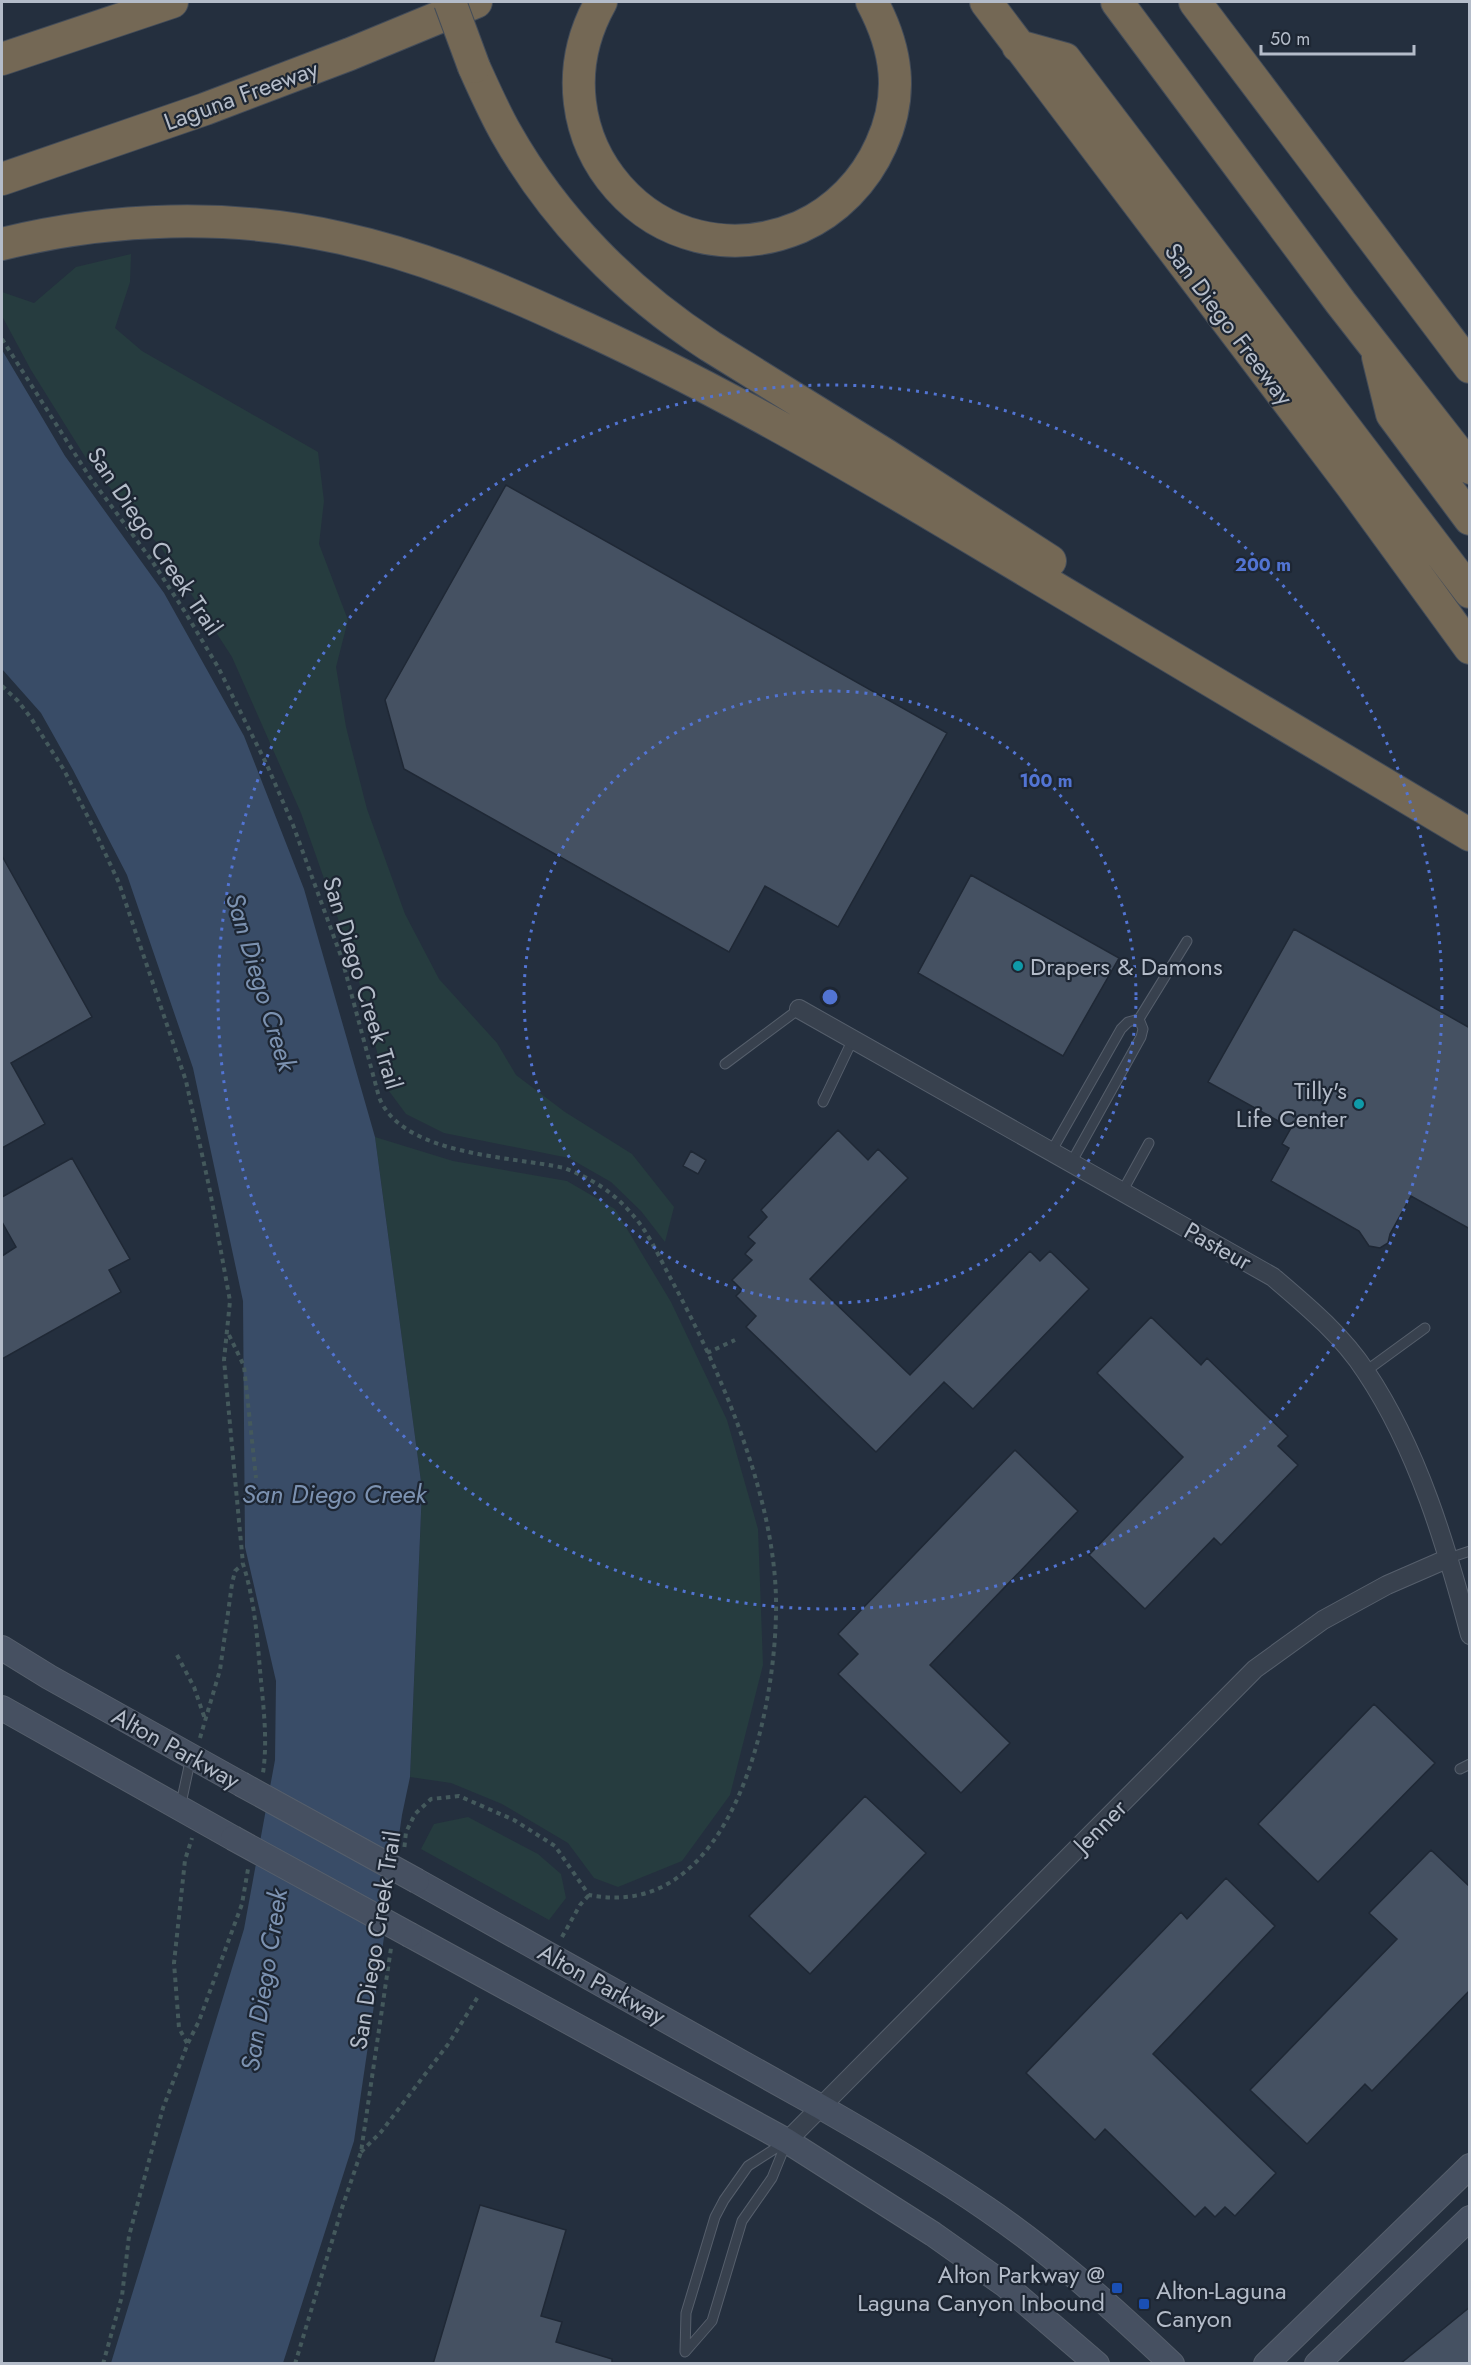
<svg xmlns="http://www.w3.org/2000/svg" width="1471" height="2365" viewBox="0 0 1471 2365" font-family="Jost,sans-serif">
<rect width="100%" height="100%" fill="#242f3e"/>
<path fill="#263c3f" d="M 131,254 L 130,282 L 115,328 L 142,351 L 318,452 L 324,501 L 319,544 L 348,620 L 336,667 L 346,727 L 367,809 L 405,914 L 439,979 L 497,1043 L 516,1075 L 565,1112 L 632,1154 L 674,1207 L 665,1242 L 641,1211 L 611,1182 L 569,1158 L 444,1133 L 406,1114 L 386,1087 L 356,970 L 301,813 L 232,657 L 162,549 L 89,463 L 31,370 L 2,316 L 2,292 L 34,303 L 76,267 Z
M 375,1137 L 453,1161 L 567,1181 L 615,1209 L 671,1302 L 727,1420 L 758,1529 L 763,1665 L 730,1795 L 682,1861 L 618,1887 L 594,1878 L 568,1843 L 502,1804 L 451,1783 L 410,1777 L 422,1489 Z
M 468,1817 L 538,1854 L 561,1874 L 566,1898 L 549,1920 L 421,1849 L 434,1824 Z"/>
<path fill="#394c67" d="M 2,350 L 65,456 L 164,593 L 244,736 L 304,889 L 375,1137 L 422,1489 L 410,1777 L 402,1815 L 354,2141 L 283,2363 L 111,2363 L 244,1929 L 275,1760 L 276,1681 L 245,1547 L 243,1301 L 193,1068 L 127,875 L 73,770 L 41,713 L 2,669 Z"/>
<path fill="#455162" stroke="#1f2835" stroke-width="1.5" d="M 506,485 L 947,733 L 838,927 L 765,886 L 729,952 L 404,769 L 385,700 Z
M 2,856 L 92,1017 L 11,1063 L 45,1124 L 2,1148 Z
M 971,875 L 1119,958 L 1063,1056 L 918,973 Z
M 1294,929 L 1470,1028 L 1470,1229 L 1411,1196 L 1390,1234 L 1388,1243 L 1380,1248 L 1369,1246 L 1359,1231 L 1271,1181 L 1289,1148 L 1282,1144 L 1291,1128 L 1208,1082 Z
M 838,1130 L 868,1160 L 878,1149 L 908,1178 L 810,1279 L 910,1375 L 1030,1251 L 1040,1261 L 1050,1251 L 1089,1289 L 973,1409 L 944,1382 L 876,1452 L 746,1327 L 756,1316 L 736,1296 L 742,1290 L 732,1280 L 752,1260 L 745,1254 L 755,1243 L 748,1237 L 767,1217 L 761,1210 Z
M 691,1151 L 706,1160 L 698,1174 L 683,1166 Z
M 72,1158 L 130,1259 L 109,1270 L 121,1292 L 2,1359 L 2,1256 L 16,1247 L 2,1222 L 2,1197 Z
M 1151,1317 L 1201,1365 L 1207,1358 L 1288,1436 L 1278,1446 L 1298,1465 L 1221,1545 L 1214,1538 L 1145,1609 L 1089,1555 L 1183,1457 L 1097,1373 Z
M 1015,1450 L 1078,1511 L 930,1665 L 1010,1743 L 961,1793 L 838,1674 L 858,1654 L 838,1634 Z
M 1374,1704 L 1435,1763 L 1318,1882 L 1258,1824 Z
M 865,1796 L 926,1853 L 810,1974 L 749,1916 Z
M 1431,1850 L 1470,1887 L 1470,1990 L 1372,2091 L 1365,2084 L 1307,2144 L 1250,2090 L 1397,1939 L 1369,1913 Z
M 1226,1878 L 1275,1926 L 1153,2054 L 1276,2173 L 1235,2216 L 1225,2207 L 1215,2217 L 1205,2207 L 1195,2217 L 1105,2129 L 1095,2140 L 1026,2073 L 1181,1912 L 1187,1919 Z
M 480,2205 L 566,2230 L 541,2316 L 562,2322 L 556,2342 L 612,2359 L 612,2364 L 433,2364 Z
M 1470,2307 L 1470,2364 L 1400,2364 Z"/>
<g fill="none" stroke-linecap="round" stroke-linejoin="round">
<g stroke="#565f6c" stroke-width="11">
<path id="service" d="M 1139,1019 L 1187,941
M 725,1064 L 799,1009
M 823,1102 L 853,1039
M 1051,1152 L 1121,1029 L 1128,1022 L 1139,1019 L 1143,1029 L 1141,1037 L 1071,1163
M 1122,1192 L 1149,1143
M 1366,1371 L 1425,1328
M 1449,1558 L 1470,1551
M 1460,1769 L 1470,1764
M 180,1808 L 191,1757
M 787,2141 L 772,2178 L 742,2221 L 712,2321 L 685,2352 L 686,2313 L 715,2217 L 724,2200 L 748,2166 Z"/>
</g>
<g stroke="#565f6c" stroke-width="20">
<path id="minor" d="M 799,1009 L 1273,1277 C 1307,1306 1342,1335 1366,1372 C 1418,1450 1446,1545 1470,1635
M 787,2141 L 1255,1669 L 1323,1620 L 1387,1585 L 1449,1558"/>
</g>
<g stroke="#565f6c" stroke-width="26">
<path id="secondary" d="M 2,1648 L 49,1677 L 241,1784
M 2,1708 L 233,1838
M 417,1881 C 551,1956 686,2031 821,2107 C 877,2139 933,2172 987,2209 C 1053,2254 1114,2309 1172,2364
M 410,1935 L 787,2141 L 933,2234 L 1005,2285 L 1097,2364
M 1266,2364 L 1470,2166
M 1317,2364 L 1470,2218"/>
</g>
<g stroke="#434c59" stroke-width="34">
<path id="motorway" d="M 601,2 C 525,137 657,287 800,227 C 836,211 865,181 881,145 C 904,95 897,49 872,2
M 986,2 L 1352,486 L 1470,648
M 1117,2 L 1341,303 L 1470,468
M 1195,2 L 1470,367
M 1018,46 L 1065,59 L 1470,592
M 2,59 L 172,2
M 474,67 C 484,89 494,112 506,133 C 555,220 627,292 710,346 L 886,455 L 1050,561
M 2,179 L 205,109 L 350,54 L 476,2
M 2,244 C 111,217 230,213 341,238 C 419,255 491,285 563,318 C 700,379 829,453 958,530 C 1129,632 1299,733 1470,835
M 1378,357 L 1392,414 L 1470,519"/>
</g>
<path stroke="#44595c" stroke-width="4" stroke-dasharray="4.5 4.5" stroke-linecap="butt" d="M 2,339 L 89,476 L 150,558 L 185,612 L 218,667 L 267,765 L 293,825 L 342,959 L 379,1097 C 402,1156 511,1156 564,1168 C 591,1178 613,1192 631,1213 C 648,1231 659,1257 671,1279 C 720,1370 774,1494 776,1599 C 778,1704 735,1924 589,1895 L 555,1846 L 514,1820 L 459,1796 L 431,1799 L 415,1814 L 406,1832 L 404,1851
M 2,686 L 18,701 L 31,718 L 64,770 L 92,825 L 119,883 L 186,1081 L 210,1191 L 230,1301 L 224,1360 L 243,1564 C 254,1598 257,1634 260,1670 C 263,1704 268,1739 263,1773
M 229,1335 L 244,1366 L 256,1478
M 707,1353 L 735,1340
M 177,1655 L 194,1687 L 205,1719
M 200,1738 L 220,1670 L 232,1584 L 235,1571 L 243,1564
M 562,1937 L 580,1905 L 589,1895
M 187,2043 L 179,2028 L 174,1963 L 185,1860 L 192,1838
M 361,2152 L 381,2132 L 449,2043 L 479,1995
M 103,2364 L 122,2296 L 129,2236 L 163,2108 L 188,2043 L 199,2021 L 242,1904 L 248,1869
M 295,2364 L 342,2208 L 361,2152 L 391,1948"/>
<use href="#service" stroke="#38414e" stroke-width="9"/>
<use href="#minor" stroke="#38414e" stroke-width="18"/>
<use href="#secondary" stroke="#465061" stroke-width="24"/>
<use href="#motorway" stroke="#746855" stroke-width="32"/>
<g stroke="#565f6c" stroke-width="26" stroke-linecap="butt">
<path id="secondary-bridge" d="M 241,1784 L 417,1881
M 233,1838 L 410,1935"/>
</g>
<g stroke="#434c59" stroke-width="34" stroke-linecap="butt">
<path id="motorway-bridge" d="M 450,2 L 474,67"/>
</g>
<use href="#secondary-bridge" stroke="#465061" stroke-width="24"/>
<use href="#motorway-bridge" stroke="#746855" stroke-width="32"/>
</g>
<g fill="none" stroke="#5274d3" stroke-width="3" stroke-dasharray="3 6">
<circle cx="830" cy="997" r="306"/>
<circle cx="830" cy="997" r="612"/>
</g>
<g fill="#0f9aa8" stroke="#1d2633" stroke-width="2">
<circle cx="1018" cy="966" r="6"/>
<circle cx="1359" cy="1104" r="6"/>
</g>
<g fill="#1a4fb4" stroke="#1d2633" stroke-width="2">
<rect x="1111" y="2282" width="12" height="12" rx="3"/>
<rect x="1138" y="2298" width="12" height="12" rx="3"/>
</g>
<g text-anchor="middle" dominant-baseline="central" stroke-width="4.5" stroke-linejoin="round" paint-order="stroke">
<g font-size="24" fill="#b4bcc9" stroke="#1d2633">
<text transform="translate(241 95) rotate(-20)">Laguna Freeway</text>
<text transform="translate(1229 324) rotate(53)">San Diego Freeway</text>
<text transform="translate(155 541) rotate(56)">San Diego Creek Trail</text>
<text transform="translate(363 983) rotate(73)">San Diego Creek Trail</text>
<text transform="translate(1218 1246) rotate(29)">Pasteur</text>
<text transform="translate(176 1748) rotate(29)">Alton Parkway</text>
<text transform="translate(1100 1826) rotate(-45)">Jenner</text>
<text transform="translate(375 1940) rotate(-81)">San Diego Creek Trail</text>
<text transform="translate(602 1984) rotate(29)">Alton Parkway</text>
</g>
<g font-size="24" fill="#b4bcc9" stroke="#1d2633" text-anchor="start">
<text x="1030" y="966">Drapers &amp; Damons</text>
<text x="1347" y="1090" text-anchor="end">Tilly's<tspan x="1347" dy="28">Life Center</tspan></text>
<text x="1105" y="2274" text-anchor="end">Alton Parkway @<tspan x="1105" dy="28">Laguna Canyon Inbound</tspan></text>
<text x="1156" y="2290">Alton-Laguna<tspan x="1156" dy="28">Canyon</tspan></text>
</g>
<g font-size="26" font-style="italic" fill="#7c92b1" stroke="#1d2633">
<text transform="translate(261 982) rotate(73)">San Diego Creek</text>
<text x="334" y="1494">San Diego Creek</text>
<text transform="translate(264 1980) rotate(-81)">San Diego Creek</text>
</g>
</g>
<circle cx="830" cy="997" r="9" fill="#5274d3" stroke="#1d2633" stroke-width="3"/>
<g font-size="18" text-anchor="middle" font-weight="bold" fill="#5274d3" stroke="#1d2633" stroke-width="4.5" stroke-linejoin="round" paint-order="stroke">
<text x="1263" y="571">200 m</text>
<text x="1046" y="787">100 m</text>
</g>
<rect width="1471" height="2365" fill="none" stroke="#b4bcc9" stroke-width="6"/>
<path d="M1261 45v9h153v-9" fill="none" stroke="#b4bcc9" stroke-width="3"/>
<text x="1270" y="45" font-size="18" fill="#b4bcc9" stroke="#1d2633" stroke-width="4.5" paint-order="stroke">50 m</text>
</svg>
